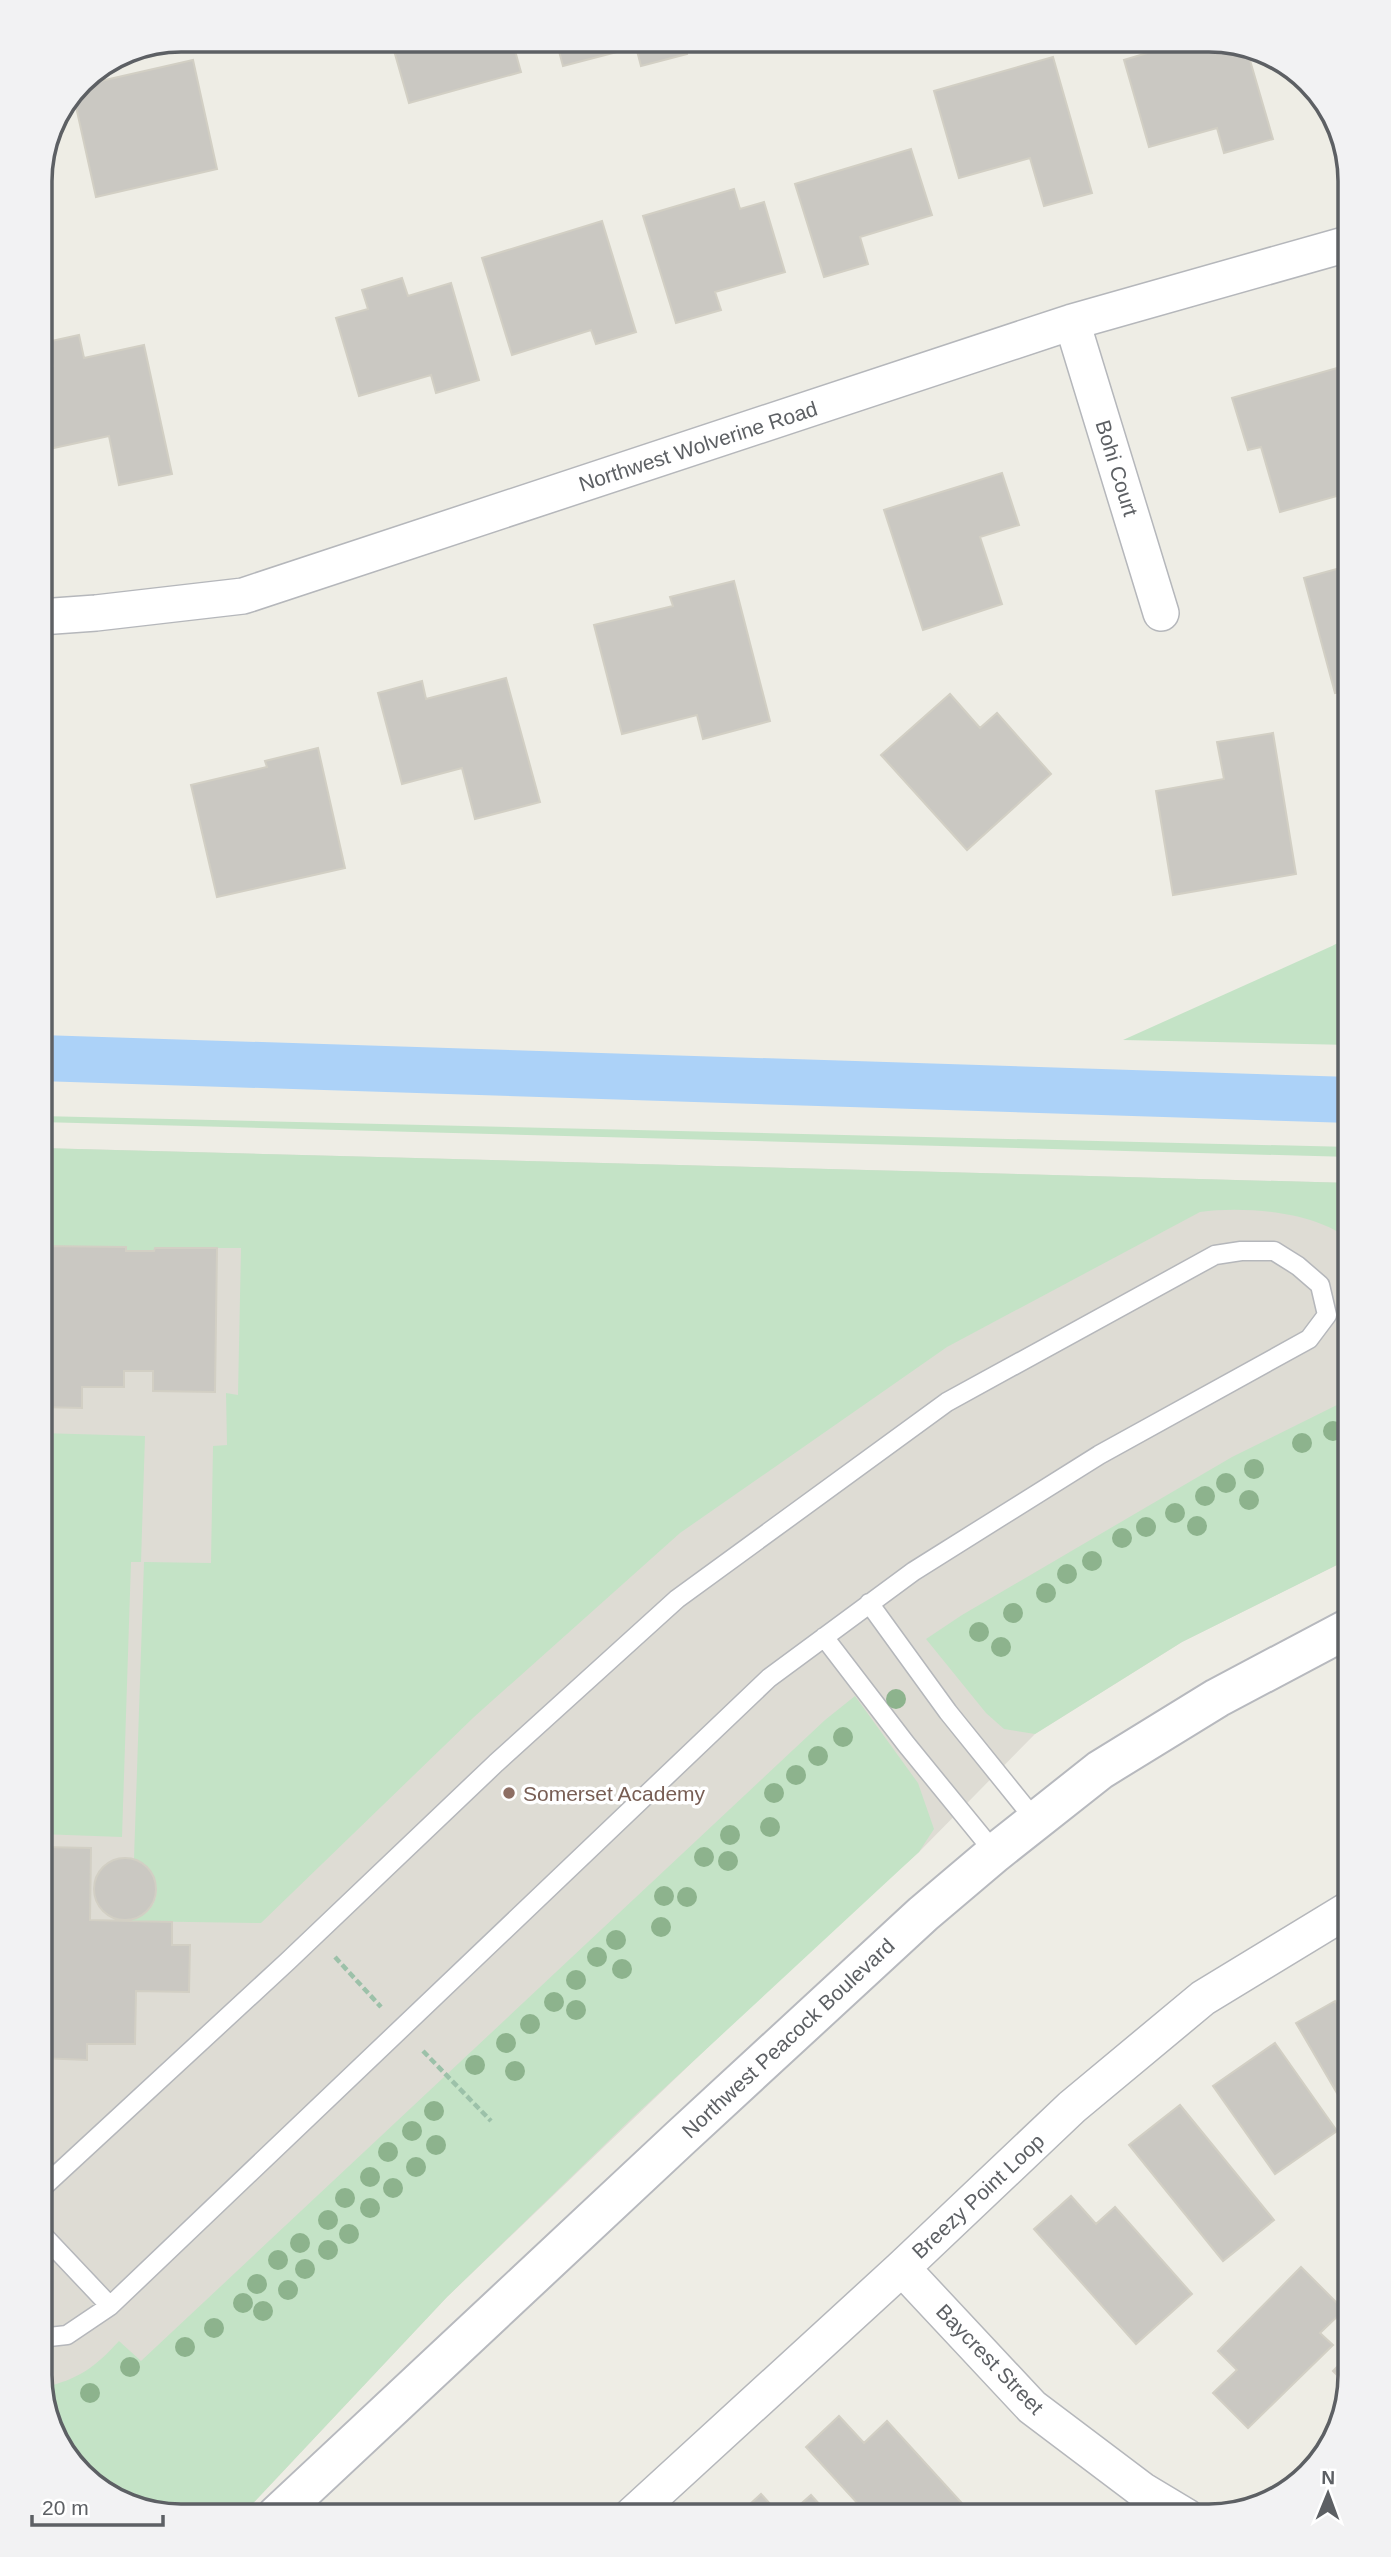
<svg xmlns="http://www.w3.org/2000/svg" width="1391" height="2557" viewBox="0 0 1391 2557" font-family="Arial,sans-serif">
<rect width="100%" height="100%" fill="#eeede5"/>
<path fill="#dedcd4" d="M 40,1148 L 1351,1183 L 1351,1558 L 1182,1642 L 1035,1734 L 919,1852 L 818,1942 L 447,2297 L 241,2516 L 172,2516 L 103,2493 L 51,2430 L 40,2376 Z"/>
<path fill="#c4e3c6" d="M 1351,936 L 1351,1045 L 1123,1040 L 1332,946 Z
M 40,1116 L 1351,1147 L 1351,1157 L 40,1122 Z
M 40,1148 L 1351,1183 L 1351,1241 C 1316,1211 1243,1206 1200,1212 L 947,1347 L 680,1533 L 474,1717 L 261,1923 L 125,1921 C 130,1919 142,1917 149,1910 C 165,1892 153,1868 134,1859 L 144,1562 L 211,1563 L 213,1446 L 227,1445 L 226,1393 L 238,1395 L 241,1248 L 155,1248 L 154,1251 L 126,1251 L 125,1247 L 40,1246 Z
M 1351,1398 L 1351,1558 L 1182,1642 L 1035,1734 L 1004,1729 L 986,1713 L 926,1639 L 962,1615 L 1232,1457 Z
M 40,1433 L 145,1436 L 141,1562 L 131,1562 L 122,1837 L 40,1834 Z
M 855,1696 L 918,1783 L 934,1829 L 919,1852 L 632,2118 L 447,2297 L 241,2516 L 172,2516 L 103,2493 L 51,2430 L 43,2388 C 80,2378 93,2369 119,2341 L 141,2361 L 825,1720 Z"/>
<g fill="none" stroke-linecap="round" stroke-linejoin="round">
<path stroke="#acd2f8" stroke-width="46" d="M 40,1058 L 1351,1100"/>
</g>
<path fill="#cac8c2" stroke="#d2cfc4" stroke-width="2" d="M 391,40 L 512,40 L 521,72 L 409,103 Z
M 556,40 L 684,40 L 687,54 L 641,66 L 636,47 L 563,66 Z
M 1165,41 L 1220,41 L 1247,50 L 1273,139 L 1224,153 L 1217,128 L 1149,147 L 1124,60 L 1167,47 Z
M 1053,57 L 1092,193 L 1044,206 L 1030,158 L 959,178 L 934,91 Z
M 193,60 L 217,169 L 96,197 L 73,93 L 79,86 Z
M 911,149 L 932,215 L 860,237 L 868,264 L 824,277 L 795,184 Z
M 734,189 L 740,209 L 764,202 L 785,272 L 715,292 L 721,310 L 676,323 L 643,216 Z
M 602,221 L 636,332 L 596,344 L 591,330 L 512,355 L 482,258 Z
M 402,278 L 408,296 L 451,283 L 479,380 L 436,393 L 431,375 L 359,396 L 336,318 L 368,309 L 362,290 Z
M 79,335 L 84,358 L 144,345 L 172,474 L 119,485 L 109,436 L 40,451 L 41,369 L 53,366 L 47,342 Z
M 1351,364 L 1351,492 L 1280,512 L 1261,447 L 1248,450 L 1232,398 Z
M 1002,473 L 1019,525 L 980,537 L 1002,604 L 923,630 L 884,510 Z
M 1351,565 L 1351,689 L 1335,693 L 1304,578 Z
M 734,581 L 770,721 L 703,739 L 697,715 L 622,734 L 594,625 L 673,606 L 670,597 Z
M 506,678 L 540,802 L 475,819 L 462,768 L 402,784 L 378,693 L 422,681 L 426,699 Z
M 950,694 L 980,728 L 997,713 L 1051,774 L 967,850 L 881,755 Z
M 1273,733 L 1296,874 L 1173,895 L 1156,791 L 1224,779 L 1217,742 Z
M 318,748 L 345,868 L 217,897 L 191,785 L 267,767 L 265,761 Z
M 40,1246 L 126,1247 L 126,1251 L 154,1251 L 155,1248 L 217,1248 L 215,1392 L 153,1391 L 153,1371 L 124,1371 L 124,1387 L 82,1387 L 82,1408 L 40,1407 Z
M 40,1847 L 91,1848 L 90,1920 L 172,1922 L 172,1945 L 190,1945 L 189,1992 L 136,1991 L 135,2044 L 87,2044 L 87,2060 L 40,2058 Z
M94 1889a31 31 0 1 1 62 0a31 31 0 1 1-62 0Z
M 1335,2001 L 1351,2029 L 1351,2117 L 1296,2023 Z
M 1275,2043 L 1337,2131 L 1275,2174 L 1213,2086 Z
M 1180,2105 L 1274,2220 L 1223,2261 L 1129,2145 Z
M 1071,2196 L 1096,2224 L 1115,2207 L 1192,2294 L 1136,2344 L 1034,2229 Z
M 1301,2267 L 1344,2310 L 1320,2333 L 1333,2345 L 1248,2428 L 1213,2393 L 1237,2370 L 1218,2351 Z
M 1351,2353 L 1351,2376 L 1348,2386 L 1333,2371 Z
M 839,2416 L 864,2443 L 887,2421 L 969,2511 L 963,2517 L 870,2517 L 806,2447 Z
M 761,2494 L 782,2517 L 736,2517 Z
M 811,2495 L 831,2517 L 786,2517 Z"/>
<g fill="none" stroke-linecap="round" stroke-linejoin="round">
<g stroke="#b5b7bb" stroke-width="21">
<path id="lane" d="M 869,1603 L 948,1712 L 1036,1821
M 824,1637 L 906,1744 L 995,1853
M 40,2232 L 110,2306
M 40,2338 L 67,2335 L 110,2306 L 769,1678 L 914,1571 L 1099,1455 L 1309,1339 L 1327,1315 L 1320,1285 L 1298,1266 L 1274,1251 L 1241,1251 L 1215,1255 L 947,1402 L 677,1599 L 496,1763 L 288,1961 L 40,2190"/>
</g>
<g stroke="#b5b7bb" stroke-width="38">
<path id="street" d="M 1072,322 L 1161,613
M 40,617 L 96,613 L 243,596 L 1072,322 L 1351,243
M 902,2268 L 1032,2407 L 1142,2490 L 1187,2517
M 630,2517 L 902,2268 L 1072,2107 L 1203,1998 L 1351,1908"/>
</g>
<g stroke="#b7b9be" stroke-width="42">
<path id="secondary" d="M 276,2516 L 678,2140 L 923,1914 L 995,1853 L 1100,1770 L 1217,1698 L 1351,1627"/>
</g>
<path stroke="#9cc1a9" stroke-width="4.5" stroke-dasharray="7 3.5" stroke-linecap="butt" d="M 335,1957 L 381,2007
M 423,2051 L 491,2121"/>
<use href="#lane" stroke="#fff" stroke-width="18"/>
<use href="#street" stroke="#fff" stroke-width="35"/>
<use href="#secondary" stroke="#fff" stroke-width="38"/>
</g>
<g fill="#8db38d">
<circle cx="1333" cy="1431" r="10"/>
<circle cx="1302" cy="1443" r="10"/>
<circle cx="1254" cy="1469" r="10"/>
<circle cx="1226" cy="1483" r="10"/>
<circle cx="1205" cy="1496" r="10"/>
<circle cx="1249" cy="1500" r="10"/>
<circle cx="1175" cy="1513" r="10"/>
<circle cx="1197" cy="1526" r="10"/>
<circle cx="1146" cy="1527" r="10"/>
<circle cx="1122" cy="1538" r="10"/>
<circle cx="1092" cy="1561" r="10"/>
<circle cx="1067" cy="1574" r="10"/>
<circle cx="1046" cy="1593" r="10"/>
<circle cx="1013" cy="1613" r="10"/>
<circle cx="979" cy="1632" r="10"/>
<circle cx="1001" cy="1647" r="10"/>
<circle cx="896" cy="1699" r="10"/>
<circle cx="843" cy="1737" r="10"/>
<circle cx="818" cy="1756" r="10"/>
<circle cx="796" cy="1775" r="10"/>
<circle cx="774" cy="1793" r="10"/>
<circle cx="770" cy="1827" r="10"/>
<circle cx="730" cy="1835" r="10"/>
<circle cx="704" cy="1857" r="10"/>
<circle cx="728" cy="1861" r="10"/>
<circle cx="664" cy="1896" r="10"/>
<circle cx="687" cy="1897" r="10"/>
<circle cx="661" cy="1927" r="10"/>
<circle cx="616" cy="1940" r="10"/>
<circle cx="597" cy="1957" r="10"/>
<circle cx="622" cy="1969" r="10"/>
<circle cx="576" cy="1980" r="10"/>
<circle cx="554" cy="2002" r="10"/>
<circle cx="576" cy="2010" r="10"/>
<circle cx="530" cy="2024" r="10"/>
<circle cx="506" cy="2043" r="10"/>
<circle cx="475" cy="2065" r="10"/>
<circle cx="515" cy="2071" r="10"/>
<circle cx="434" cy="2111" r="10"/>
<circle cx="412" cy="2131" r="10"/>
<circle cx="436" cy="2145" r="10"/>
<circle cx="388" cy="2152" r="10"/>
<circle cx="416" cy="2167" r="10"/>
<circle cx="370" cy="2177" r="10"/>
<circle cx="393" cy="2188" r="10"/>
<circle cx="345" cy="2198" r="10"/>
<circle cx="370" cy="2208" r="10"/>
<circle cx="328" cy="2220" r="10"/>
<circle cx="349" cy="2234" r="10"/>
<circle cx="300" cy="2243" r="10"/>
<circle cx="328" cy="2250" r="10"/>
<circle cx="278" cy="2260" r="10"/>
<circle cx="305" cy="2269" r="10"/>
<circle cx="257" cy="2284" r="10"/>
<circle cx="288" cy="2290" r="10"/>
<circle cx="243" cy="2303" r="10"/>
<circle cx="263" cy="2311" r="10"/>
<circle cx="214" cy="2328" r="10"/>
<circle cx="185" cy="2347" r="10"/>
<circle cx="130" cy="2367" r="10"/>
<circle cx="90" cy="2393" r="10"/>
</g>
<circle fill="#8d6e63" stroke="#fff" stroke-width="2.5" cx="509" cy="1793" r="7"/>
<g text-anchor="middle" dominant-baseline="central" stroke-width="7" stroke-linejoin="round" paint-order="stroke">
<g font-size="21" fill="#5d6064" stroke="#fff">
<text transform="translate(698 446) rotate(-18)">Northwest Wolverine Road</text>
<text transform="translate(1117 468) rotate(73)">Bohi Court</text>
<text transform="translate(788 2038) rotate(-43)">Northwest Peacock Boulevard</text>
<text transform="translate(978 2196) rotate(-43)">Breezy Point Loop</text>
<text transform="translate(990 2359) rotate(46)">Baycrest Street</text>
</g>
<g font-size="21" fill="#785e54" stroke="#fff" text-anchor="start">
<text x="523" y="1793">Somerset Academy</text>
</g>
</g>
<path d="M0 0H1391V2557H0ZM181 52H1209A129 129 0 0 1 1338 181V2375A129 129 0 0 1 1209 2504H181A129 129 0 0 1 52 2375V181A129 129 0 0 1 181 52Z" fill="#f2f2f3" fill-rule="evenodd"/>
<path fill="none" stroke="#5d6064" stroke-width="3.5" d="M181 52H1209A129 129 0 0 1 1338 181V2375A129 129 0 0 1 1209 2504H181A129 129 0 0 1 52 2375V181A129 129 0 0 1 181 52Z"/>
<g transform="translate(1328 2494) rotate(1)" stroke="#ffffff" stroke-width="5" paint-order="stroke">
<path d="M0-5L12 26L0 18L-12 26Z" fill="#5d6064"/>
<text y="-10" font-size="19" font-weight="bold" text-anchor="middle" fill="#5d6064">N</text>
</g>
<path d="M32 2515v10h131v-10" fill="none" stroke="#5d6064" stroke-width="3.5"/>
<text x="42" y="2515" font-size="21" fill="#5d6064" stroke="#ffffff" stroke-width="5" paint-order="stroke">20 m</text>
</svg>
